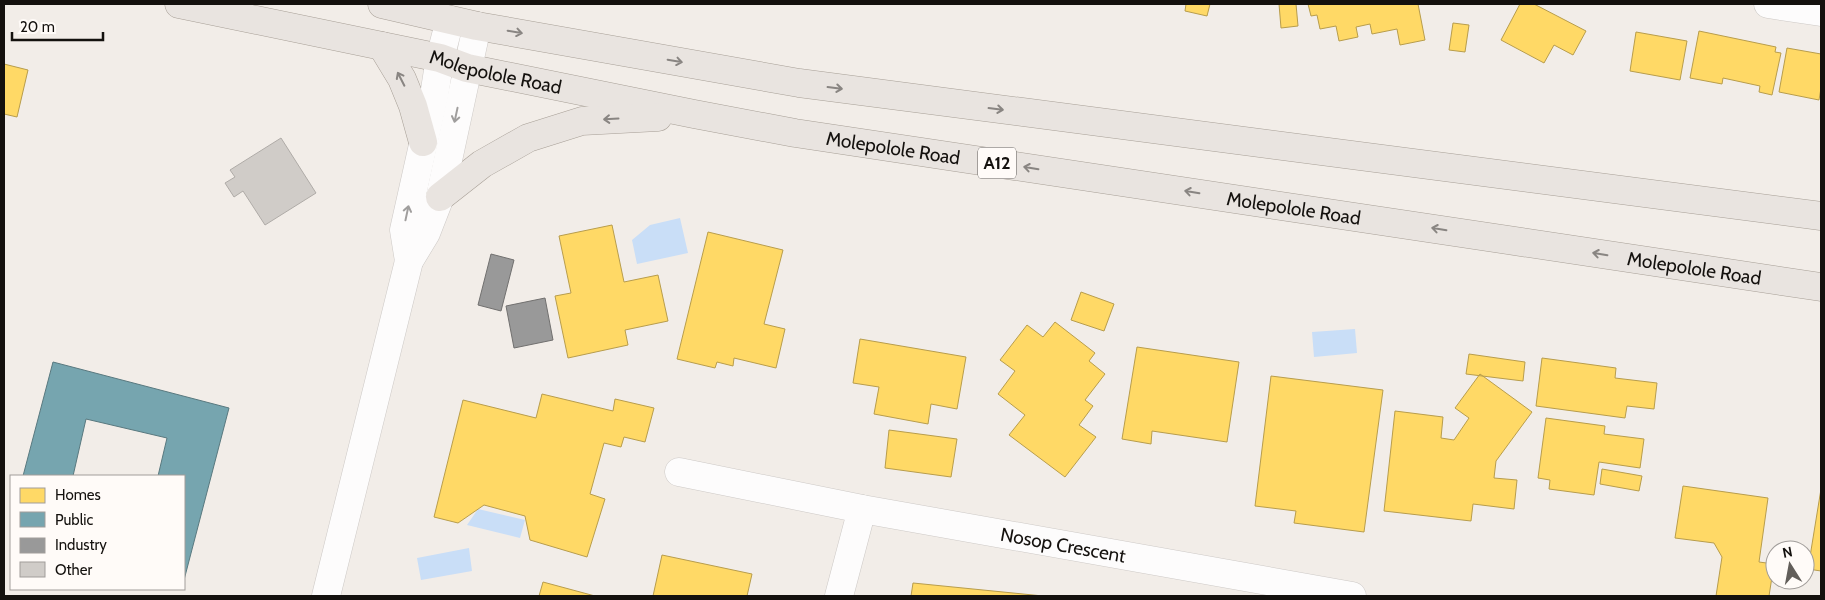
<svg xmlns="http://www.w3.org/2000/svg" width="1825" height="600" viewBox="0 0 1825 600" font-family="Cabin,sans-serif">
<rect width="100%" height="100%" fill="#f2ede8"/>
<path fill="#c9def7" d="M 680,218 L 688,253 L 637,264 L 632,240 L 650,225 Z
M 1355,329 L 1357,353 L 1314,357 L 1312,332 Z
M 478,509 L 525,520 L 520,538 L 467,525 Z
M 469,548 L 472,571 L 421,580 L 417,558 Z"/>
<path fill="#ffd966" stroke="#b89d4c" d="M 1186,4 L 1210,4 L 1207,16 L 1185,11 Z
M 1279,4 L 1296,4 L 1298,26 L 1281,28 Z
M 1308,4 L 1418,4 L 1425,40 L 1400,45 L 1397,29 L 1372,34 L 1370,24 L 1356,27 L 1358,37 L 1339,41 L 1336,26 L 1320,29 L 1317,15 L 1311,16 Z
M 1520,4 L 1534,4 L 1586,31 L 1573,55 L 1554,45 L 1544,63 L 1501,40 Z
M 1453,23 L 1469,25 L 1465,52 L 1449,50 Z
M 1699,31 L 1776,47 L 1775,52 L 1781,53 L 1772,95 L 1759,92 L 1760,86 L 1723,78 L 1722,84 L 1690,78 Z
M 1636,32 L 1687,41 L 1680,80 L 1630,71 Z
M 1787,48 L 1821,54 L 1821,88 L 1819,100 L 1779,92 Z
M 4,64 L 28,70 L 17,117 L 4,114 Z
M 612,225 L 624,282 L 658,275 L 668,321 L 625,330 L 628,345 L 568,358 L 555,296 L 571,293 L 559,236 Z
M 708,232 L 783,250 L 764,324 L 785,329 L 776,368 L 734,358 L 733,366 L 717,362 L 715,368 L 677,359 Z
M 1081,292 L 1114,304 L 1104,331 L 1071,320 Z
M 1055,322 L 1095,353 L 1089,361 L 1105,374 L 1085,400 L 1093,406 L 1079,425 L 1096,437 L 1065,477 L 1009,435 L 1025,415 L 998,394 L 1015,371 L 1000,360 L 1027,325 L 1043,337 Z
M 860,339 L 966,357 L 957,409 L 931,404 L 928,424 L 874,414 L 879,387 L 853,383 Z
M 1137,347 L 1239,362 L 1227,442 L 1152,431 L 1151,444 L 1122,439 Z
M 1469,354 L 1525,362 L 1523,381 L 1466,374 Z
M 1542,358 L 1616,368 L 1615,378 L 1657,383 L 1654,409 L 1627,406 L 1625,418 L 1536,406 Z
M 1480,374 L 1532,412 L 1496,461 L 1494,478 L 1517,480 L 1514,509 L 1473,504 L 1471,521 L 1384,511 L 1395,411 L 1443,417 L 1441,438 L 1454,440 L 1469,418 L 1455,408 Z
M 1271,376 L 1383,390 L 1364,532 L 1294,523 L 1296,511 L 1255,506 Z
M 542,394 L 613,411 L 615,399 L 654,408 L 645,442 L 624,437 L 621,447 L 604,443 L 590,494 L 605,499 L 587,557 L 530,540 L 525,516 L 484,505 L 458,523 L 434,517 L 463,400 L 536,418 Z
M 1546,418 L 1605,426 L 1604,434 L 1644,439 L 1640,468 L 1599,462 L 1594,495 L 1549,489 L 1550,480 L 1538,478 Z
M 889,430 L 957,439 L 951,477 L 885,468 Z
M 1602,469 L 1642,476 L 1639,491 L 1600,484 Z
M 1683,486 L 1768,498 L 1759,562 L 1774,564 L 1769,596 L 1716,596 L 1722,557 L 1714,543 L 1675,538 Z
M 1821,489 L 1821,571 L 1808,569 Z
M 662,555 L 752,574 L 747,596 L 653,596 Z
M 543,582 L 595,596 L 539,596 Z
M 913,583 L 1043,596 L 911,596 Z"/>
<path fill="#76a5af" stroke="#59797f" d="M 53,362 L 229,408 L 184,580 L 184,476 L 158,476 L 167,438 L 86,419 L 73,476 L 23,476 Z"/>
<path fill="#999" stroke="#71706f" d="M 491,254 L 514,260 L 501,311 L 478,305 Z
M 545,298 L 553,340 L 514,348 L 506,306 Z"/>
<path fill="#d0ccc8" stroke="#afaba7" d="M 281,138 L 316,193 L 265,225 L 243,191 L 234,197 L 225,183 L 235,177 L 230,170 Z"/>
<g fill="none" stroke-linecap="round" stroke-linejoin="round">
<g stroke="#cdc9c6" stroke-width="29">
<g id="minor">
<path d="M 1768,4 L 1821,12"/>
<path d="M 409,261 L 404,230 L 434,96 L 440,58 L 450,20"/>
<path id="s1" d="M 679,472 L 862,509 L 1352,596"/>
<path d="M 326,596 L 409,261 L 426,233 L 440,197 L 477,26"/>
<path d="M 839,596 L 862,509"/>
</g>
</g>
<g stroke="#a79f96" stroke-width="29">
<g id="major">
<path id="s2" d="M 179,4 L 440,58 L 467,68 L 694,114 L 795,133 L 1821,287"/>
<path d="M 382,4 L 477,26 L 799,83 L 1821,216"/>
<path d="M 382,46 L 402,79 L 413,106 L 423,142"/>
<path d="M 440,197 L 482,164 L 528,138 L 582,121 L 658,117"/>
</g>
</g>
<use href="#minor" stroke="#fdfcfc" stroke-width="28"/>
<use href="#major" stroke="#e9e4e0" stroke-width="28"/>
</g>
<defs><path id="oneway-shaft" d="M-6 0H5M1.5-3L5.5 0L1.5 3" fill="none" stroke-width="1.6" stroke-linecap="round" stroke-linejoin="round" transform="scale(1.25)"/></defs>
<g stroke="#898582">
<use href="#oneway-shaft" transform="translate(515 32) rotate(10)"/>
<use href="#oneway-shaft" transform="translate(675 61) rotate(10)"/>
<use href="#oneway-shaft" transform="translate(401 79) rotate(-117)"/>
<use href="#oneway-shaft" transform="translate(835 88) rotate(7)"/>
<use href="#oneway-shaft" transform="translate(996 109) rotate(7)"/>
<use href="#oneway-shaft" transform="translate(611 119) rotate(177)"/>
<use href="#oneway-shaft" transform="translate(1031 168) rotate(-171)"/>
<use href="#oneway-shaft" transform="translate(1192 192) rotate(-171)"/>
<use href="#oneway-shaft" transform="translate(1439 229) rotate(-171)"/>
<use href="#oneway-shaft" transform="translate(1600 254) rotate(-171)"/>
</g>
<g stroke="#a09e9d">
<use href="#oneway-shaft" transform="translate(456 115) rotate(102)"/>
<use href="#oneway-shaft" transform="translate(407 213) rotate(-78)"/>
</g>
<g text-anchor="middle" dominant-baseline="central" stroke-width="5" stroke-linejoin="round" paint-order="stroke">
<rect fill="#fffbf8" stroke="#5a5754" stroke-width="1" x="978" y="147.5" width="38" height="31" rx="4"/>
<g font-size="18" font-weight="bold" fill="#14110e">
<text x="997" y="163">A12</text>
</g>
<g font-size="19" fill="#14110e" stroke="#fffbf8">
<text stroke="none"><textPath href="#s2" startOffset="324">Molepolole Road</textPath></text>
<text stroke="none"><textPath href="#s2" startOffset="729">Molepolole Road</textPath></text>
<text stroke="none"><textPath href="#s2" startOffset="1134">Molepolole Road</textPath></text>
<text stroke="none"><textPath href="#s2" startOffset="1539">Molepolole Road</textPath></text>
<text stroke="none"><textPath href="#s1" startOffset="391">Nosop Crescent</textPath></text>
</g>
</g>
<rect width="1825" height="600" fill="none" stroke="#14110e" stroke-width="10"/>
<rect x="10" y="475" width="175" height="115" fill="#fffbf8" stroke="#a19d9a"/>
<rect x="20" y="488" width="25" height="15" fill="#ffd966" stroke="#a19d9a"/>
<text x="55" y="500" font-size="15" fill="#14110e">Homes</text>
<rect x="20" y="512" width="25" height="15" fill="#76a5af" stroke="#a19d9a"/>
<text x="55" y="525" font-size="15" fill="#14110e">Public</text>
<rect x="20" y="538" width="25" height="15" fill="#999999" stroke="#a19d9a"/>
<text x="55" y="550" font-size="15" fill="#14110e">Industry</text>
<rect x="20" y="562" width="25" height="15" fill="#d0ccc8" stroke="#a19d9a"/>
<text x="55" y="575" font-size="15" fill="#14110e">Other</text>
<g transform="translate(1790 565) rotate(349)"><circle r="24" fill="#fffbf8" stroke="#a19d9a"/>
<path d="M0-4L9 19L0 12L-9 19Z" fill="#625e5a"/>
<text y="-8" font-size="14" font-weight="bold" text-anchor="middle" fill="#14110e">N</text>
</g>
<path d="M12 32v8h91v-8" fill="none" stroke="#14110e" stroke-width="2.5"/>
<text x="20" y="32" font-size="15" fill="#14110e" stroke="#fffbf8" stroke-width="4" paint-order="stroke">20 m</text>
</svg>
